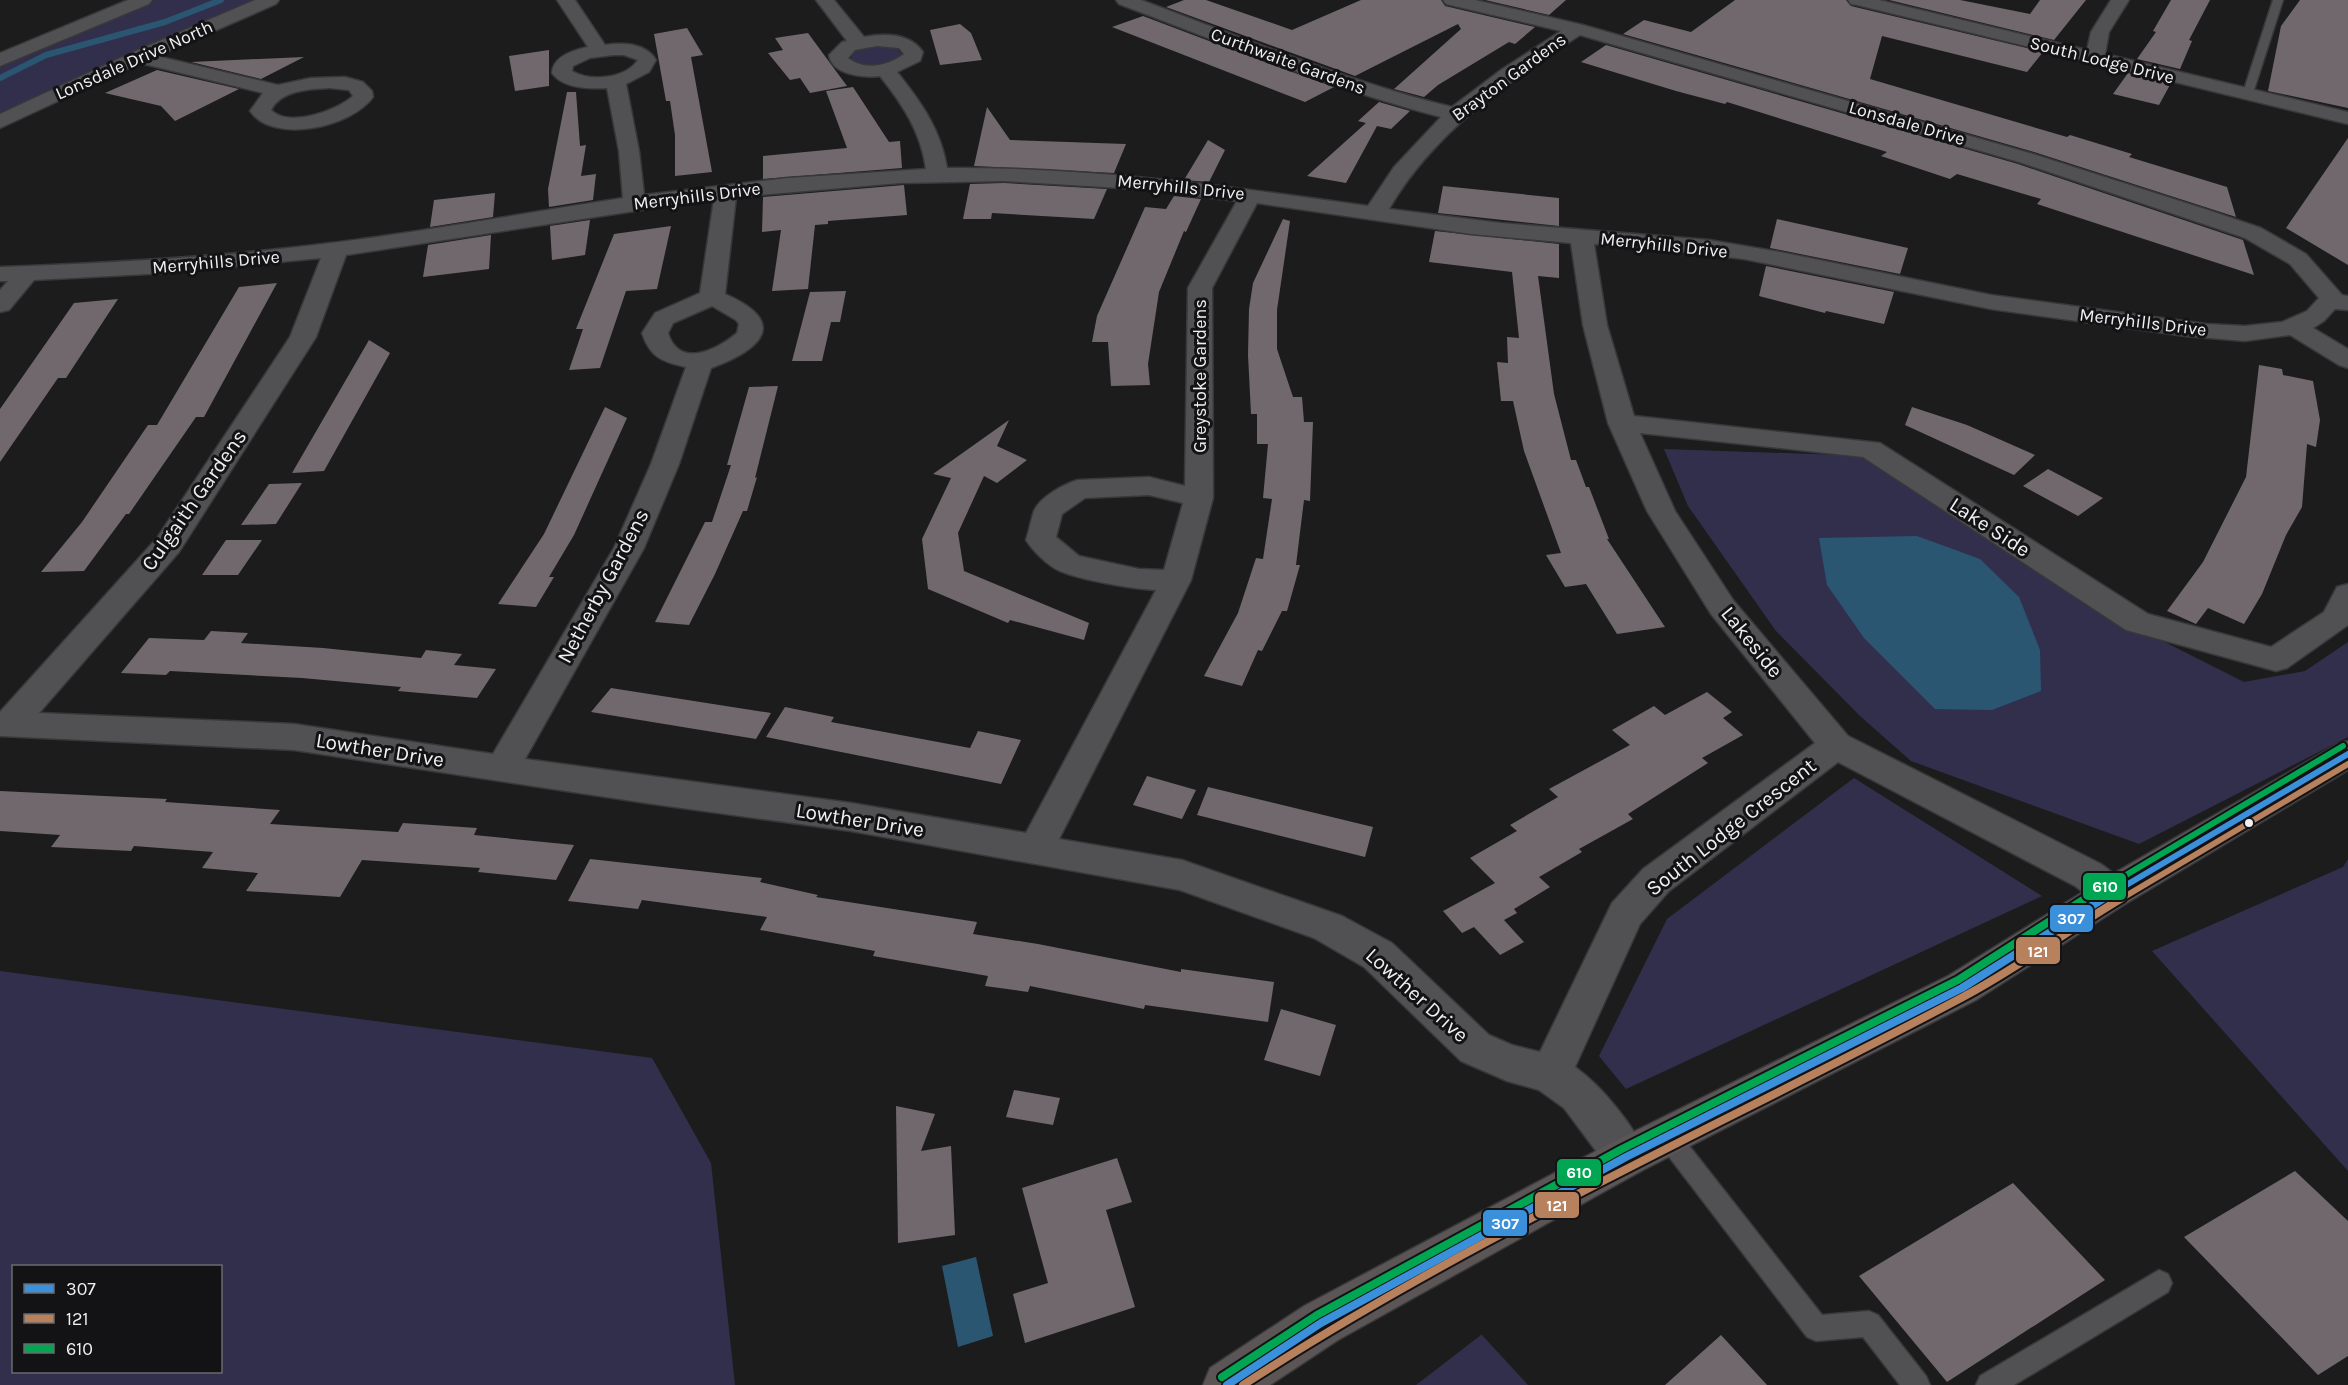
<svg xmlns="http://www.w3.org/2000/svg" width="2348" height="1385" viewBox="0 0 2348 1385" font-family="Karla,sans-serif">
<rect width="100%" height="100%" fill="#1c1c1d"/>
<path fill="#322f4d" fill-rule="evenodd" d="M 155,0 L 260,0 L 0,117 L 0,66 Z
M 869,45 L 895,46 L 902,54 C 891,67 865,69 851,60 L 852,52 Z
M 1664,449 L 1870,456 L 2131,625 L 2244,682 L 2305,671 L 2348,642 L 2348,737 L 2139,844 L 1911,761 L 1860,716 L 1776,631 L 1688,506 Z
M 1854,778 L 2042,896 L 1626,1089 L 1599,1056 L 1667,919 Z
M 2348,859 L 2348,1171 L 2152,951 L 2343,867 Z
M 0,971 L 652,1058 L 711,1163 L 735,1385 L 0,1385 ZM 14,1266 L 220,1266 L 220,1372 L 14,1372 Z
M 1481,1334 L 1528,1385 L 1416,1385 L 1481,1335 Z"/>
<path fill="#2a5671" d="M 1917,536 L 1980,559 L 2019,597 L 2040,650 L 2041,691 L 1992,710 L 1935,709 L 1864,638 L 1827,585 L 1819,538 Z
M 976,1257 L 993,1336 L 958,1347 L 942,1266 Z"/>
<g fill="none" stroke-linecap="round" stroke-linejoin="round">
<path stroke="#2a5671" stroke-width="6" d="M 0,78 L 46,55 L 165,22 L 221,0"/>
</g>
<path fill="#71686d" d="M 1184,0 L 1206,0 L 1292,30 L 1361,0 L 1441,0 L 1445,6 L 1535,27 L 1515,44 L 1509,42 L 1438,85 L 1424,97 L 1394,89 L 1461,29 L 1458,24 L 1355,76 L 1166,7 Z
M 1485,0 L 1566,0 L 1549,15 Z
M 1735,0 L 1846,0 L 1851,6 L 2043,52 L 2027,72 L 1882,36 L 1870,79 L 2067,137 L 2070,135 L 2132,154 L 2129,157 L 2227,187 L 2236,217 L 2034,152 L 1623,34 L 1644,20 L 1691,32 Z
M 1889,0 L 1960,0 L 2030,14 L 2040,0 L 2086,0 L 2054,40 Z
M 2171,0 L 2210,0 L 2189,40 L 2192,41 L 2180,69 L 2137,59 L 2156,32 L 2153,31 Z
M 2300,0 L 2348,0 L 2348,108 L 2268,91 L 2281,26 Z
M 1143,16 L 1278,67 L 1334,87 L 1305,102 L 1112,27 Z
M 960,24 L 971,33 L 982,60 L 940,65 L 930,30 Z
M 687,28 L 703,55 L 691,57 L 712,172 L 675,176 L 675,135 L 670,101 L 666,101 L 654,34 Z
M 808,33 L 830,63 L 847,86 L 810,93 L 800,78 L 790,80 L 768,53 L 783,50 L 775,38 Z
M 1606,45 L 2018,164 L 2243,240 L 2254,275 L 2037,204 L 2041,199 L 1957,174 L 1950,179 L 1881,156 L 1887,152 L 1727,102 L 1725,104 L 1676,91 L 1581,62 Z
M 549,50 L 549,86 L 515,91 L 509,56 Z
M 304,57 L 261,79 L 191,62 Z
M 157,70 L 239,89 L 175,121 L 161,106 L 105,93 Z
M 2128,73 L 2171,83 L 2159,105 L 2113,94 Z
M 853,87 L 889,142 L 900,141 L 902,168 L 763,179 L 763,156 L 847,148 L 826,91 Z
M 567,92 L 576,92 L 580,146 L 586,145 L 581,176 L 596,174 L 593,200 L 549,207 L 548,189 Z
M 1379,102 L 1410,111 L 1391,129 L 1377,126 L 1346,183 L 1307,176 L 1366,123 L 1358,121 Z
M 987,107 L 1010,140 L 1126,144 L 1114,173 L 974,166 Z
M 2348,138 L 2348,265 L 2286,228 Z
M 1208,140 L 1225,150 L 1209,182 L 1184,180 Z
M 1004,183 L 1107,189 L 1094,219 L 992,213 L 991,219 L 963,219 L 970,184 Z
M 904,185 L 907,215 L 828,221 L 828,224 L 815,225 L 808,289 L 772,291 L 781,230 L 762,232 L 763,197 Z
M 1443,186 L 1559,198 L 1559,226 L 1438,213 Z
M 495,193 L 493,217 L 430,227 L 434,200 Z
M 1174,196 L 1201,199 L 1186,232 L 1184,231 L 1159,292 L 1148,364 L 1150,385 L 1111,386 L 1108,342 L 1092,342 L 1097,316 L 1145,207 L 1166,209 Z
M 1283,219 L 1290,221 L 1277,310 L 1277,349 L 1293,397 L 1302,397 L 1304,422 L 1313,422 L 1310,501 L 1304,500 L 1296,565 L 1300,565 L 1287,611 L 1282,611 L 1262,651 L 1258,650 L 1242,686 L 1204,676 L 1238,613 L 1256,558 L 1263,559 L 1272,499 L 1263,498 L 1268,444 L 1257,444 L 1257,414 L 1251,414 L 1248,355 L 1249,309 L 1253,283 Z
M 1777,219 L 1908,248 L 1900,274 L 1770,248 Z
M 590,220 L 585,255 L 552,260 L 550,226 Z
M 671,226 L 657,289 L 626,291 L 600,368 L 569,370 L 583,329 L 576,329 L 614,234 Z
M 1435,231 L 1559,244 L 1559,278 L 1538,276 L 1554,394 L 1571,460 L 1576,460 L 1586,487 L 1589,487 L 1609,539 L 1607,539 L 1665,627 L 1617,634 L 1586,584 L 1565,587 L 1546,555 L 1561,553 L 1524,451 L 1513,401 L 1501,401 L 1497,362 L 1508,363 L 1507,337 L 1519,338 L 1512,272 L 1429,262 Z
M 491,235 L 489,269 L 423,277 L 428,245 Z
M 1766,266 L 1894,292 L 1884,324 L 1826,311 L 1825,313 L 1759,296 Z
M 277,283 L 204,417 L 196,417 L 129,514 L 126,514 L 84,571 L 41,572 L 82,522 L 148,425 L 157,425 L 239,287 Z
M 846,291 L 840,322 L 831,322 L 822,361 L 792,361 L 810,292 Z
M 118,299 L 66,378 L 58,378 L 0,462 L 0,409 L 74,303 Z
M 369,340 L 390,353 L 324,471 L 292,473 Z
M 2259,365 L 2282,369 L 2283,375 L 2313,381 L 2320,420 L 2316,447 L 2307,444 L 2302,507 L 2286,535 L 2262,594 L 2244,624 L 2208,608 L 2196,624 L 2167,611 L 2203,562 L 2246,477 Z
M 778,386 L 755,478 L 757,477 L 747,511 L 743,511 L 715,574 L 689,625 L 655,622 L 705,522 L 712,522 L 731,465 L 727,465 L 749,387 Z
M 605,407 L 627,418 L 574,535 L 549,577 L 554,577 L 536,607 L 498,604 L 544,534 Z
M 1912,407 L 1967,425 L 2035,455 L 2014,475 L 1905,425 Z
M 1009,420 L 997,446 L 1027,460 L 997,483 L 984,476 L 958,533 L 964,571 L 1089,623 L 1084,640 L 1010,620 L 1008,623 L 928,589 L 922,539 L 951,478 L 933,474 Z
M 2048,469 L 2103,498 L 2078,516 L 2023,486 Z
M 302,483 L 276,524 L 241,525 L 269,484 Z
M 226,540 L 262,540 L 238,575 L 202,575 Z
M 211,631 L 248,633 L 241,643 L 323,648 L 421,658 L 426,650 L 462,654 L 454,665 L 496,669 L 477,698 L 398,691 L 401,687 L 302,678 L 170,671 L 166,675 L 121,673 L 149,638 L 204,640 Z
M 611,688 L 771,713 L 756,739 L 591,712 Z
M 1707,692 L 1732,712 L 1723,718 L 1743,735 L 1702,758 L 1708,763 L 1628,814 L 1633,819 L 1579,849 L 1582,852 L 1539,877 L 1550,887 L 1514,909 L 1517,913 L 1504,920 L 1524,942 L 1500,955 L 1474,927 L 1462,933 L 1443,911 L 1495,883 L 1470,858 L 1517,831 L 1510,825 L 1558,797 L 1549,789 L 1630,745 L 1612,730 L 1654,706 L 1665,715 Z
M 785,707 L 834,717 L 831,722 L 970,748 L 978,731 L 1021,740 L 1001,784 L 766,737 Z
M 1147,776 L 1196,790 L 1182,819 L 1133,805 Z
M 1208,787 L 1373,827 L 1365,857 L 1197,815 Z
M 0,791 L 167,799 L 165,802 L 280,810 L 270,824 L 398,832 L 403,823 L 477,828 L 474,835 L 574,845 L 556,880 L 478,872 L 480,868 L 362,860 L 340,897 L 246,891 L 258,873 L 202,868 L 213,852 L 134,846 L 131,851 L 51,847 L 60,835 L 0,831 Z
M 590,859 L 762,878 L 760,882 L 818,895 L 816,897 L 977,922 L 973,934 L 1038,944 L 1181,972 L 1181,969 L 1274,982 L 1268,1022 L 1145,1005 L 1144,1009 L 1030,986 L 1028,992 L 985,986 L 988,976 L 873,956 L 875,951 L 760,930 L 767,917 L 642,900 L 638,909 L 568,901 Z
M 1281,1009 L 1336,1025 L 1320,1076 L 1264,1060 Z
M 1014,1090 L 1060,1098 L 1053,1125 L 1006,1117 Z
M 896,1106 L 935,1114 L 921,1151 L 951,1146 L 955,1235 L 898,1243 Z
M 1117,1158 L 1132,1202 L 1106,1210 L 1135,1307 L 1025,1343 L 1013,1294 L 1048,1283 L 1022,1188 Z
M 2295,1171 L 2348,1221 L 2348,1356 L 2318,1375 L 2184,1237 Z
M 2013,1183 L 2105,1280 L 1947,1382 L 1859,1276 Z
M 1721,1335 L 1767,1385 L 1665,1385 Z"/>
<g fill="none" stroke-linecap="round" stroke-linejoin="round">
<g stroke="#38383a" stroke-width="3">
<path id="lane" d="M 2273,0 L 2283,0 L 2252,96 L 2251,98 L 2243,98 L 2242,96 Z
M 1668,1126 L 1676,1129 L 1822,1315 L 1869,1311 L 1878,1315 L 1926,1376 L 1930,1385 L 1900,1385 L 1863,1337 L 1816,1341 L 1807,1337 L 1660,1145 L 1656,1137 L 1660,1129 Z
M 2159,1270 L 2168,1274 L 2172,1283 L 2168,1292 L 2014,1385 L 1976,1385 L 1980,1376 Z"/>
</g>
<g stroke="#38383a" stroke-width="3">
<path id="street" d="M 128,0 L 152,0 L 149,4 L 0,66 L 0,53 Z
M 255,0 L 279,0 L 276,4 L 157,56 L 278,85 L 311,78 L 345,77 L 363,82 L 372,91 L 373,97 C 352,127 273,145 250,111 L 263,93 L 140,63 L 0,128 L 0,114 L 131,53 ZM 330,88 L 349,90 L 353,96 C 336,111 289,128 271,110 C 281,90 310,89 330,88 Z
M 557,0 L 575,0 L 605,45 C 623,42 646,43 656,60 L 649,72 L 626,84 L 639,151 L 644,195 L 788,178 L 926,169 C 921,132 903,105 880,76 C 864,78 832,75 829,55 L 842,42 L 847,41 L 816,0 L 834,0 L 864,37 C 885,33 910,33 923,52 L 920,61 L 897,72 C 921,102 941,130 947,168 C 1089,167 1228,186 1368,206 L 1394,167 L 1441,117 C 1331,89 1225,44 1119,4 L 1116,0 L 1141,0 C 1244,38 1346,81 1452,107 L 1501,70 L 1561,31 L 1446,4 L 1443,0 L 1475,0 L 1583,25 L 2033,154 L 2211,211 L 2261,228 L 2306,254 L 2342,295 L 2348,296 L 2348,310 L 2335,309 L 2324,321 L 2313,328 L 2348,349 L 2348,368 L 2339,365 L 2290,335 L 2245,341 L 2186,336 L 1991,309 L 1744,259 L 1679,251 L 1594,244 L 1607,325 L 1634,416 L 1880,443 L 2148,614 L 2271,647 L 2324,612 L 2337,587 L 2348,584 L 2348,625 L 2287,668 L 2276,671 L 2126,630 L 1863,457 L 1640,433 L 1675,511 L 1733,600 L 1848,736 L 2101,864 L 2125,882 L 2131,893 L 2125,904 C 2102,912 2093,899 2075,886 L 1838,762 L 1669,891 L 1640,924 L 1575,1067 C 1603,1087 1634,1126 1648,1157 L 1641,1171 L 1626,1177 L 1611,1171 L 1564,1108 L 1539,1090 L 1507,1081 L 1461,1061 L 1364,967 L 1314,938 L 1180,890 L 851,831 L 653,804 L 294,750 L 0,736 L 0,712 L 157,538 L 290,337 L 321,258 L 167,273 L 34,280 L 9,310 L 0,312 L 0,290 L 8,281 L 0,281 L 0,267 C 111,263 221,257 331,243 C 428,231 525,213 623,198 L 619,151 L 607,88 C 590,89 563,89 552,73 C 553,56 574,50 588,47 ZM 1580,35 L 2019,162 L 2245,238 L 2290,264 L 2319,298 L 2307,311 L 2282,322 L 2245,326 L 2206,324 L 1991,295 L 1780,252 L 1709,240 L 1501,223 L 1389,209 C 1434,132 1506,83 1580,35 ZM 877,46 L 899,48 L 904,54 C 888,66 865,71 848,58 L 855,50 ZM 613,55 L 624,55 L 638,60 C 625,79 590,82 572,71 L 573,66 L 590,58 ZM 1004,181 L 1138,189 L 1237,201 L 1188,288 L 1185,486 L 1149,477 L 1078,480 C 1064,484 1040,497 1034,511 C 1031,520 1029,531 1026,540 C 1033,551 1048,566 1060,571 C 1080,580 1134,589 1156,590 L 1026,833 L 851,803 L 525,759 L 644,548 L 679,464 L 711,368 C 763,349 789,322 725,294 L 736,197 L 900,183 ZM 714,199 L 700,293 L 655,313 L 642,333 C 650,357 662,362 686,367 L 651,464 L 614,548 L 493,754 L 294,724 L 39,713 L 179,552 L 316,337 L 346,255 ZM 1257,203 L 1471,234 L 1571,243 L 1583,325 L 1608,423 L 1647,511 L 1711,614 L 1815,743 L 1643,869 L 1612,903 L 1540,1052 L 1512,1045 L 1489,1035 L 1392,943 L 1342,916 L 1182,860 L 1059,839 L 1191,580 L 1213,498 L 1212,288 ZM 712,306 L 736,320 L 739,324 L 737,333 C 717,350 679,369 668,333 L 673,323 ZM 1149,495 L 1183,503 L 1164,570 L 1139,569 L 1079,556 L 1056,537 L 1062,514 L 1085,498 Z
M 1848,0 L 1879,0 L 2087,50 L 2091,32 L 2111,0 L 2129,0 L 2109,32 L 2105,54 L 2348,112 L 2348,124 L 1857,5 L 1851,4 Z"/>
</g>
<g stroke="#38383a" stroke-width="3">
<path id="primary" d="M 2348,741 L 2348,770 L 2125,904 L 1976,1000 L 1641,1171 L 1338,1340 L 1270,1385 L 1203,1385 L 1210,1368 L 1304,1306 L 1611,1143 L 1948,976 L 2099,882 L 2336,745 Z"/>
</g>
<use href="#lane" fill="#515052" fill-rule="evenodd"/>
<use href="#street" fill="#515052" fill-rule="evenodd"/>
<use href="#primary" fill="#5b5556" fill-rule="evenodd"/>
<g stroke="#131215" stroke-width="10">
<path id="bus-1-far1" d="M 2101,900 L 2348,754"/>
</g>
<g stroke="#131215" stroke-width="12">
<path id="bus-1" d="M 1227,1385 L 1321,1323 L 1626,1157 L 1962,988 L 2104,898"/>
</g>
<g stroke="#131215" stroke-width="10">
<path id="bus-2-far1" d="M 2119,900 L 2348,764"/>
</g>
<g stroke="#131215" stroke-width="12">
<path id="bus-2" d="M 1243,1385 C 1472,1236 1722,1125 1963,997 C 2018,968 2068,930 2122,898"/>
</g>
<g stroke="#131215" stroke-width="10">
<path id="bus-3-far1" d="M 2084,900 L 2343,746"/>
</g>
<g stroke="#131215" stroke-width="12">
<path id="bus-3" d="M 1222,1377 L 1317,1315 L 1622,1149 L 1958,980 L 2086,898"/>
</g>
<use href="#bus-1-far1" stroke="#3a90db" stroke-width="6"/>
<use href="#bus-1" stroke="#3a90db" stroke-width="8"/>
<use href="#bus-2-far1" stroke="#b6815c" stroke-width="6"/>
<use href="#bus-2" stroke="#b6815c" stroke-width="8"/>
<use href="#bus-3-far1" stroke="#00a651" stroke-width="6"/>
<use href="#bus-3" stroke="#00a651" stroke-width="8"/>
</g>
<circle fill="#f0f0f2" stroke="#131215" stroke-width="2" cx="2249" cy="823" r="5"/>
<g text-anchor="middle" dominant-baseline="central" stroke-width="6" stroke-linejoin="round" paint-order="stroke">
<g font-size="18" fill="#f0f0f2" stroke="#131215">
<text transform="translate(134 60) rotate(-24)">Lonsdale Drive North</text>
<text transform="translate(2102 60) rotate(14)">South Lodge Drive</text>
<text transform="translate(1288 61) rotate(20)">Curthwaite Gardens</text>
<text transform="translate(1509 77) rotate(-36)">Brayton Gardens</text>
<text transform="translate(1907 123) rotate(16)">Lonsdale Drive</text>
<text transform="translate(1181 187) rotate(6)">Merryhills Drive</text>
<text transform="translate(697 196) rotate(-7)">Merryhills Drive</text>
<text transform="translate(1664 245) rotate(6)">Merryhills Drive</text>
<text transform="translate(216 262) rotate(-5)">Merryhills Drive</text>
<text transform="translate(2143 322) rotate(7)">Merryhills Drive</text>
<text transform="translate(1200 376) rotate(-90)">Greystoke Gardens</text>
</g>
<g font-size="21" fill="#f0f0f2" stroke="#131215">
<text transform="translate(194 500) rotate(-55)">Culgaith Gardens</text>
<text transform="translate(1990 527) rotate(33)">Lake Side</text>
<text transform="translate(603 586) rotate(-62)">Netherby Gardens</text>
<text transform="translate(1752 642) rotate(51)">Lakeside</text>
<text transform="translate(380 750) rotate(9)">Lowther Drive</text>
<text transform="translate(860 820) rotate(9)">Lowther Drive</text>
<text transform="translate(1731 827) rotate(-38)">South Lodge Crescent</text>
<text transform="translate(1417 995) rotate(42)">Lowther Drive</text>
</g>
</g>
<g stroke="#131215" stroke-width="2">
<rect x="2082" y="872" width="45" height="29" rx="6" fill="#00a651"/>
<rect x="2049" y="904" width="45" height="29" rx="6" fill="#3a90db"/>
<rect x="2015" y="936" width="46" height="29" rx="6" fill="#b6815c"/>
<rect x="1556" y="1158" width="46" height="29" rx="6" fill="#00a651"/>
<rect x="1534" y="1191" width="46" height="28" rx="6" fill="#b6815c"/>
<rect x="1482" y="1209" width="46" height="28" rx="6" fill="#3a90db"/>
</g>
<g font-size="16" text-anchor="middle" font-weight="bold" fill="#fff">
<text x="2105" y="892">610</text>
<text x="2071" y="924">307</text>
<text x="2038" y="957">121</text>
<text x="1579" y="1178">610</text>
<text x="1557" y="1211">121</text>
<text x="1505" y="1229">307</text>
</g>
<rect x="12" y="1265" width="210" height="108" fill="#131215" stroke="#6b6b6d" stroke-width="1.5"/>
<rect x="24" y="1284" width="30" height="9" fill="#3a90db" stroke="#6b6b6d" stroke-width="1.5"/>
<text x="66" y="1295" font-size="18" fill="#f0f0f2">307</text>
<rect x="24" y="1314" width="30" height="9" fill="#b6815c" stroke="#6b6b6d" stroke-width="1.5"/>
<text x="66" y="1325" font-size="18" fill="#f0f0f2">121</text>
<rect x="24" y="1344" width="30" height="9" fill="#00a651" stroke="#6b6b6d" stroke-width="1.5"/>
<text x="66" y="1355" font-size="18" fill="#f0f0f2">610</text>
</svg>
